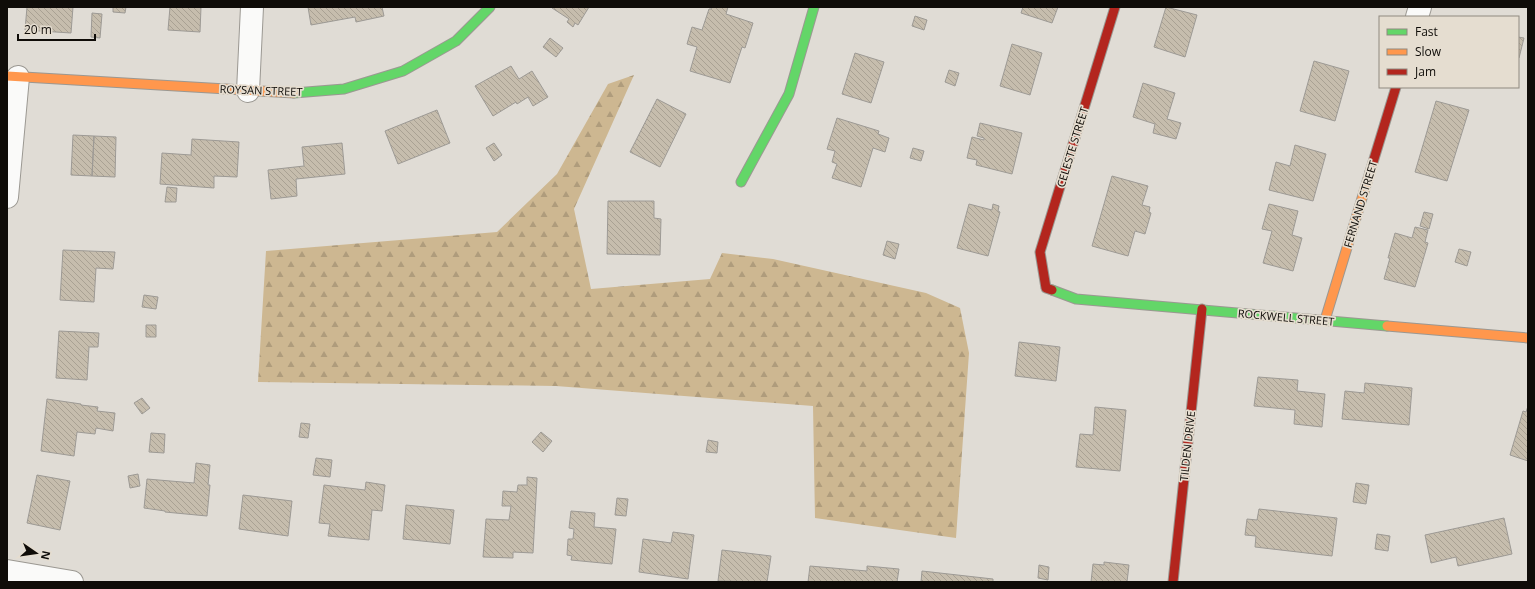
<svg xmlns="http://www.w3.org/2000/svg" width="1535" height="589" viewBox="0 0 1535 589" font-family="'Open Sans',sans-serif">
<defs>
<pattern id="forest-firs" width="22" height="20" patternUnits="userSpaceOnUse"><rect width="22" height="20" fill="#cdb791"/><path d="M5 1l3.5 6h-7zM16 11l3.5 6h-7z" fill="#af9c7c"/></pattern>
<pattern id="building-back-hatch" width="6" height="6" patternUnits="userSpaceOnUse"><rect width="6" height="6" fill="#c6bdad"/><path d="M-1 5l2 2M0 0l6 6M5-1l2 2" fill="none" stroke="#a9a193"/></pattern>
</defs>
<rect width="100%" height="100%" fill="#e0dcd5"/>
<path fill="url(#forest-firs)" d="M 634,75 L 574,209 L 591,289 L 710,279 L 722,253 L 773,259 L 926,293 L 960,308 L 969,353 L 956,538 L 815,518 L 813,406 L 556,386 L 258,382 L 266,251 L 497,232 L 557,174 L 608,84 Z"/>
<path fill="url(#building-back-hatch)" stroke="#9d9a95" d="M 27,7 L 73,7 L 71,33 L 25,30 Z
M 113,7 L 126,7 L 125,13 L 113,12 Z
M 170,7 L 201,7 L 200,32 L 168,30 Z
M 308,7 L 382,7 L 384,16 L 356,22 L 355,17 L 311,25 Z
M 553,7 L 589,7 L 578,25 L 575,23 L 573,27 L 567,22 L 569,19 L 552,8 Z
M 712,7 L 728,7 L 726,14 L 753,23 L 745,48 L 742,47 L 730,83 L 690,71 L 697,47 L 687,44 L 692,27 L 702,30 L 709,9 L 711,9 Z
M 1023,7 L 1058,7 L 1052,23 L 1021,13 Z
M 1166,7 L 1197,15 L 1185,57 L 1154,47 Z
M 92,13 L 102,14 L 100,38 L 91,37 Z
M 915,16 L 927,20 L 924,30 L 912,26 Z
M 1518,37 L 1524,38 L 1519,58 L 1518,57 Z
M 550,38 L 563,48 L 556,57 L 543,47 Z
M 1012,44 L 1042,53 L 1030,95 L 1000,86 Z
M 855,53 L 884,62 L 871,103 L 842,94 Z
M 1314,61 L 1349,71 L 1335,121 L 1300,111 Z
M 511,66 L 519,79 L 532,71 L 548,97 L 533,106 L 528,97 L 517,104 L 516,102 L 493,116 L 475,86 Z
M 949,70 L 959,73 L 955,86 L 945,82 Z
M 1143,83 L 1175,93 L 1167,119 L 1181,123 L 1176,139 L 1153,133 L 1155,124 L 1133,117 Z
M 657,99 L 686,114 L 660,167 L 630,152 Z
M 1436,101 L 1469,110 L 1447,181 L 1415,172 Z
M 437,110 L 450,143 L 398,164 L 385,131 Z
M 837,118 L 879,131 L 878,134 L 889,138 L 885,152 L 873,148 L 861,187 L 832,178 L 837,164 L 832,162 L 835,151 L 827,149 Z
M 980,123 L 1022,133 L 1012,174 L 976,165 L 977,160 L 967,158 L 972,137 L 984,140 L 984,138 L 977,136 Z
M 73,135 L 94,136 L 92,176 L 71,175 Z
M 94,136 L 116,137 L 115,177 L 92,176 Z
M 192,139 L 239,142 L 237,177 L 214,176 L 214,188 L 160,184 L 162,153 L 191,155 Z
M 342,143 L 345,174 L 296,179 L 297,196 L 271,199 L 268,170 L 304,166 L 302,147 Z
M 494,143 L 502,155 L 494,161 L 486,148 Z
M 1295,145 L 1326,154 L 1313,201 L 1269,190 L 1276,162 L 1290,166 Z
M 913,148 L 924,151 L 921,161 L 910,158 Z
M 1112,176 L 1148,186 L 1142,205 L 1150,207 L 1149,212 L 1151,213 L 1145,234 L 1135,231 L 1128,256 L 1092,246 Z
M 167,187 L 177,188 L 176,202 L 165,202 Z
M 608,201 L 654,201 L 654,218 L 661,219 L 660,255 L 607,254 Z
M 969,204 L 992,210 L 993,204 L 999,206 L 998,211 L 1000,212 L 988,256 L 957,248 Z
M 1269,204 L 1298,211 L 1292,235 L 1302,238 L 1293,271 L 1263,263 L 1272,231 L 1262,229 Z
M 1424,212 L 1433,214 L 1429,229 L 1420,226 Z
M 1415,227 L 1428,230 L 1425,242 L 1428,243 L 1415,287 L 1384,279 L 1390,258 L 1388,258 L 1395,233 L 1412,238 Z
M 887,241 L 899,244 L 895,259 L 883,255 Z
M 1459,249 L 1471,252 L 1467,266 L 1455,262 Z
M 63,250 L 115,252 L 113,269 L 96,268 L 94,302 L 60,300 Z
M 144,295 L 158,297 L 156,309 L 142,307 Z
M 146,325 L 156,325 L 156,337 L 146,337 Z
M 59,331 L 99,333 L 98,347 L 89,347 L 87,380 L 56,378 Z
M 1019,342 L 1060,347 L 1056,381 L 1015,376 Z
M 1258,377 L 1298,380 L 1297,391 L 1325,394 L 1322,427 L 1294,424 L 1295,410 L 1254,406 Z
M 1365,383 L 1412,388 L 1409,425 L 1342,419 L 1345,391 L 1364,393 Z
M 142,398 L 150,408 L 142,414 L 134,403 Z
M 47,399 L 81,404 L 81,405 L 98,407 L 97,411 L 115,413 L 113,431 L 96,428 L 95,434 L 77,432 L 74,456 L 41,451 Z
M 1528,406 L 1528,461 L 1510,455 L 1523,411 L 1526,412 Z
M 1095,407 L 1126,410 L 1120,471 L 1076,467 L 1080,434 L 1093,435 Z
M 301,423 L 310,424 L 308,438 L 299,437 Z
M 541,432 L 552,441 L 543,452 L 532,442 Z
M 151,433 L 165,434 L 164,453 L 149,452 Z
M 708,440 L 718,442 L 717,453 L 706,452 Z
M 316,458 L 332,460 L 330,477 L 313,475 Z
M 196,463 L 210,465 L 208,485 L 210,485 L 207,516 L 165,512 L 165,511 L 144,508 L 147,479 L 194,483 Z
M 138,474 L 140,486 L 130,488 L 128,476 Z
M 37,475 L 70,481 L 60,530 L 27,523 Z
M 527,477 L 537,478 L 533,553 L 513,552 L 513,558 L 483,557 L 486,519 L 509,520 L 511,506 L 502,506 L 503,491 L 517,492 L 518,485 L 527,485 Z
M 366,482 L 385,485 L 382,511 L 372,510 L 369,540 L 328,536 L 330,524 L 319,523 L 324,485 L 365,490 Z
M 1356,483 L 1369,485 L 1366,504 L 1353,502 Z
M 243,495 L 292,501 L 288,536 L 239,529 Z
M 617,498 L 628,499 L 626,516 L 615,515 Z
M 406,505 L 454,510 L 450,544 L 403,539 Z
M 1259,509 L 1337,518 L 1332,556 L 1255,547 L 1256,536 L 1245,535 L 1247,519 L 1257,520 Z
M 571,511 L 595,513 L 594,527 L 616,529 L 612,564 L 571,560 L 572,556 L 567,555 L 568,539 L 573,539 L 574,529 L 569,528 Z
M 1504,518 L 1512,554 L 1458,566 L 1456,557 L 1431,563 L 1425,535 Z
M 673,532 L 694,535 L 688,579 L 639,572 L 643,539 L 671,543 Z
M 1377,534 L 1390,536 L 1388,551 L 1375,549 Z
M 722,550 L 771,556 L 767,582 L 718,581 Z
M 1104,562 L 1129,565 L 1127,582 L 1091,582 L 1093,564 L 1104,565 Z
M 1039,565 L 1049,567 L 1048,580 L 1038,578 Z
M 810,566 L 867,571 L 867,566 L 899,569 L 897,582 L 808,582 Z
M 922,571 L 993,579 L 993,582 L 921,582 Z"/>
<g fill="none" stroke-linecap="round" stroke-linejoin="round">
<g stroke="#9b9892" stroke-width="24">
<path id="street" d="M 1417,17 L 1420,7
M 248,91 L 252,7
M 7,197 L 18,77
M 7,571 L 72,582"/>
</g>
<g stroke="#9b9892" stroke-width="11">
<path id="fast" d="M 294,93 L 344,89 L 403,71 L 456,41 L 490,7
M 741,182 L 789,94 L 814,7
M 1052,290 L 1076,299 L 1387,326"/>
</g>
<g stroke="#9b9892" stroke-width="11">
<path id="slow" d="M 7,76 L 294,93
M 1325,320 L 1370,172
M 1387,326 L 1528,338"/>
</g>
<g stroke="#9b9892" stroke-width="11">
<path id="jam" d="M 1370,172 L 1396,87
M 1052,290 L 1046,288 L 1040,252 L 1115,7
M 1173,582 L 1202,309"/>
</g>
<use href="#street" stroke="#fafaf9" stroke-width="22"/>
<use href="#fast" stroke="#63d668" stroke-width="9"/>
<use href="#slow" stroke="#ff974d" stroke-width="9"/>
<use href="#jam" stroke="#b3261e" stroke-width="9"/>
</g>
<g text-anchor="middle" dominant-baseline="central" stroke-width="3.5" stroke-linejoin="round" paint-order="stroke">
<g font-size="11" fill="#0f0c08" stroke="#e5ddd0">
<text transform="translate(261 90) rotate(2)">ROYSAN STREET</text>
<text transform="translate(1072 147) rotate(-73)">CELESTE STREET</text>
<text transform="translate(1360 204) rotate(-73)">FERNAND STREET</text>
<text transform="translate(1286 317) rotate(5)">ROCKWELL STREET</text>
<text transform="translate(1187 446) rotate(-84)">TILDEN DRIVE</text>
</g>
</g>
<rect width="1535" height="589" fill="none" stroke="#0f0c08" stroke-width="16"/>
<rect x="1379" y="16" width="140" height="72" fill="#e5ddd0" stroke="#8f8980"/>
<rect x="1387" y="29" width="20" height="6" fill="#63d668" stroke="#8f8980"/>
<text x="1415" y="36" font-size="12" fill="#0f0c08">Fast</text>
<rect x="1387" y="49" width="20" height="6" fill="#ff974d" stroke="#8f8980"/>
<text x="1415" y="56" font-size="12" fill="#0f0c08">Slow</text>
<rect x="1387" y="69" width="20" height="6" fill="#b3261e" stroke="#8f8980"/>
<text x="1415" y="76" font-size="12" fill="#0f0c08">Jam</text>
<g transform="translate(36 553) rotate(103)" stroke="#e5ddd0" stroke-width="3" paint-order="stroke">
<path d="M0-3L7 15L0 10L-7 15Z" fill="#0f0c08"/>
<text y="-6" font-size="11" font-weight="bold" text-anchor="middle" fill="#0f0c08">N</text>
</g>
<path d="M18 34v6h77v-6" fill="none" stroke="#0f0c08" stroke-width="2"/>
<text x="24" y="34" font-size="12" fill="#0f0c08" stroke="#e5ddd0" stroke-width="3" paint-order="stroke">20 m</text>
</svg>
